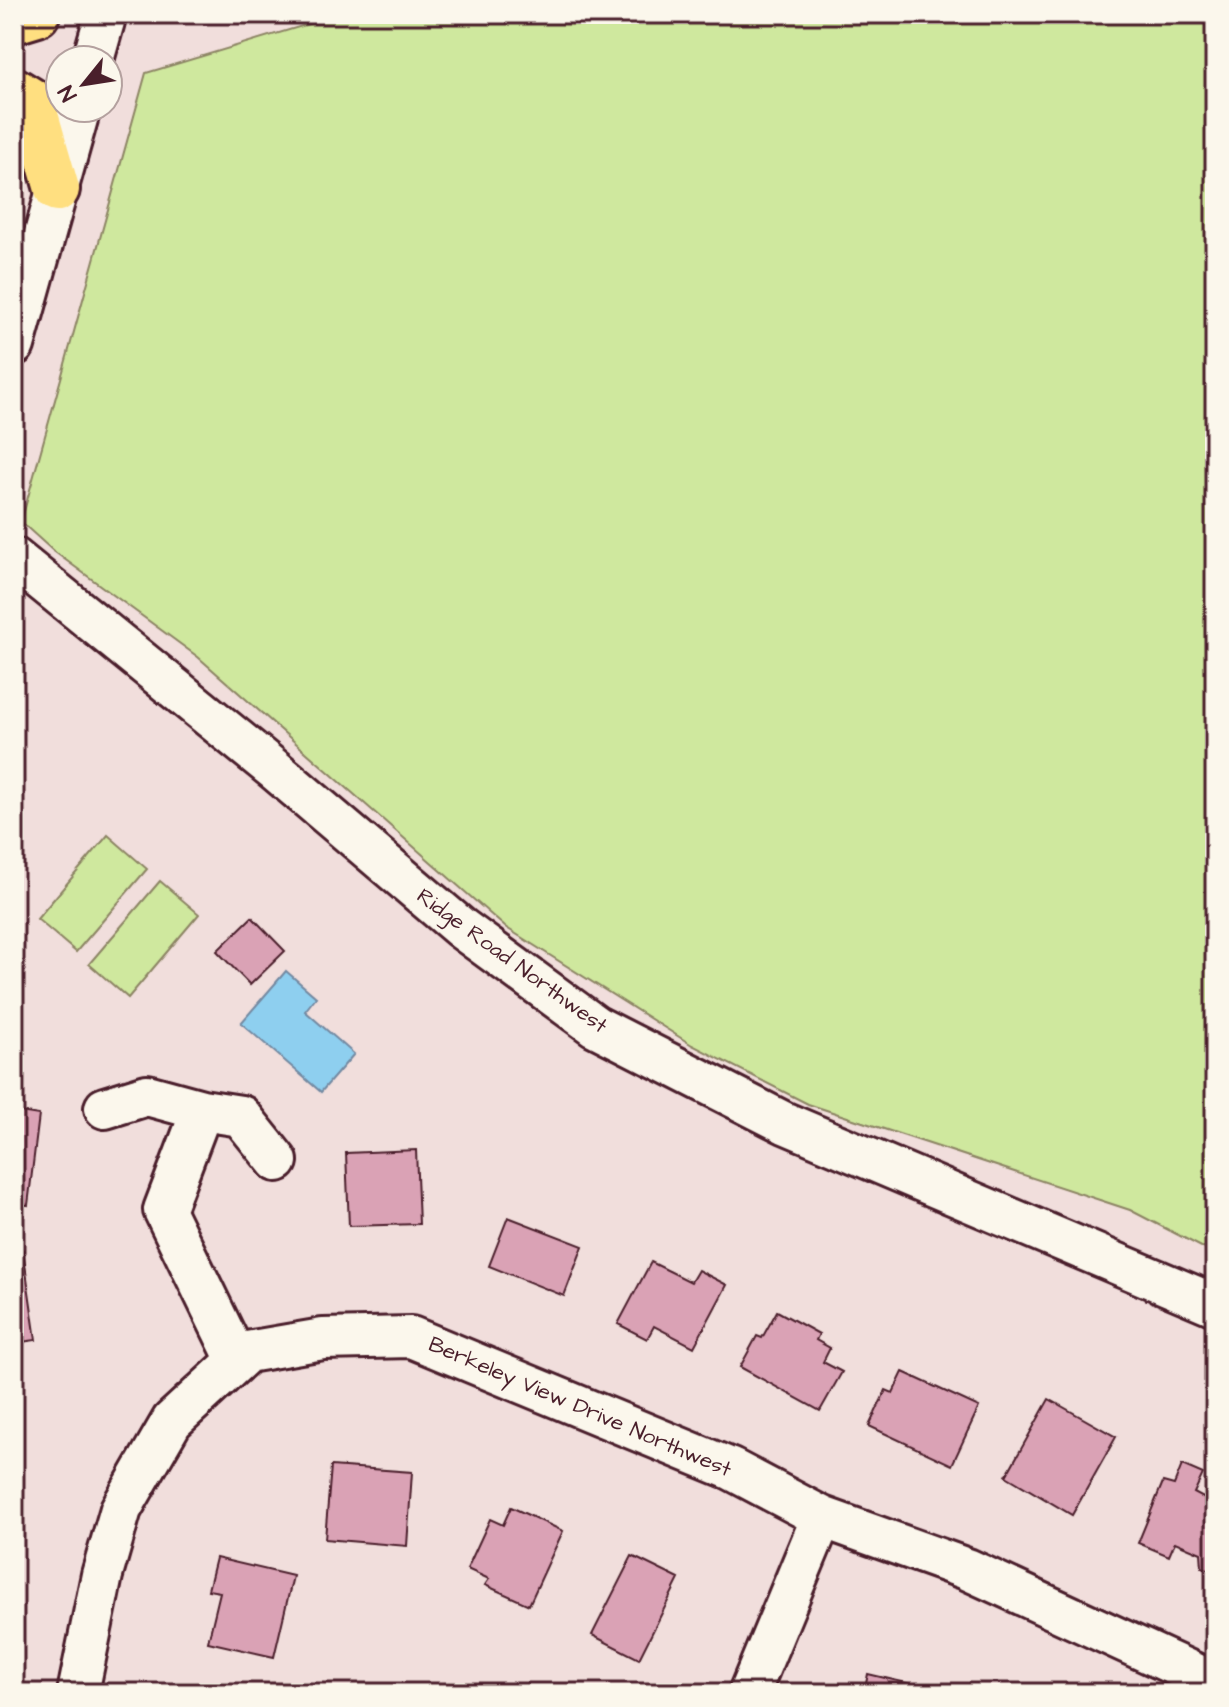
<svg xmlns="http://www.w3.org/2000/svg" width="1229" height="1707" viewBox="0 0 1229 1707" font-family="'Architects Daughter',sans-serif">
<rect width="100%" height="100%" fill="#f1dedc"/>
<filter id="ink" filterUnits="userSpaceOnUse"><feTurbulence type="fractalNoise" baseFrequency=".0125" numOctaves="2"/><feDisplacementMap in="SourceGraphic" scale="16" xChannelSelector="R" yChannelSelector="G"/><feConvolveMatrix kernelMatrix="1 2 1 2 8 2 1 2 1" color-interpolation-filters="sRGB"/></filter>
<g filter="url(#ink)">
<path fill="#cfe89e" stroke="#8c8464" stroke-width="2" d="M 342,14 L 1215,14 L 1215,1254 L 1130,1210 L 808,1104 L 692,1045 L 505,927 L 198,657 L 52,550 L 21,522 L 146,73 Z
M 108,835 L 147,869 L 76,952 L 37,919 Z
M 160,881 L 199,914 L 128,998 L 89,964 Z"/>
<path fill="#8ecfef" stroke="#7389a1" stroke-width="2" d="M 286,971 L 316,997 L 305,1011 L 354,1054 L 321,1092 L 241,1023 Z"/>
<path fill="#daa2b5" stroke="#4a1f2b" stroke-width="2" d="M 252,917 L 285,951 L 250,985 L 217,951 Z
M 14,1111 L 39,1115 L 28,1205 L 14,1203 Z
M 416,1150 L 419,1224 L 349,1226 L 346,1153 Z
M 508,1217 L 583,1246 L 564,1296 L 489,1266 Z
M 23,1250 L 36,1340 L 14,1343 L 14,1252 Z
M 651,1262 L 691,1282 L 698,1270 L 727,1285 L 694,1347 L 654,1326 L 647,1339 L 618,1324 Z
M 777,1311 L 819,1334 L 816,1340 L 830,1348 L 823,1362 L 842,1372 L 820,1411 L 740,1367 L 757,1336 L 762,1338 Z
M 903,1372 L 979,1407 L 952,1465 L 869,1426 L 886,1390 L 893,1393 Z
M 1049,1399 L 1116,1437 L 1072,1515 L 1006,1476 Z
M 1182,1465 L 1203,1474 L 1194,1493 L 1215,1504 L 1215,1567 L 1210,1570 L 1202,1567 L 1201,1553 L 1175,1542 L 1169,1556 L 1138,1543 L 1163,1482 L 1174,1485 Z
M 331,1466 L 412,1472 L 407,1546 L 325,1539 Z
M 511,1507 L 563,1531 L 529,1605 L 485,1585 L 489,1579 L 467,1569 L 490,1519 L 503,1525 Z
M 632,1556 L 679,1579 L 639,1659 L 592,1635 Z
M 216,1558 L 293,1576 L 274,1657 L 208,1642 L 220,1592 L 208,1590 Z
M 868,1674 L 949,1693 L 864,1693 Z"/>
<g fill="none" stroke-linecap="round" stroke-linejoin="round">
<g stroke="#4a1f2b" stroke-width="46">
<path id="minor" d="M 93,60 L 106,14
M 14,345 L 80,108
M 14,558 L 275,770 L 461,928 L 595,1026 L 785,1123 L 1215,1305
M 105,1108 L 147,1095 L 202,1110 L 164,1210 L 237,1360
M 202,1110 L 241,1116 L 277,1161
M 78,1693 L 102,1575 L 121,1509 L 172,1421 L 247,1352 L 323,1339 L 411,1337 L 731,1469 L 822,1517 L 967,1569 L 1215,1683
M 749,1693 L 822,1517"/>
</g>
<g stroke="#4a1f2b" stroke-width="50">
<path id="highway" d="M 14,21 L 37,14
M 14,90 L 32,101 L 57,189"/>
</g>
<use href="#minor" stroke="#fbf7ec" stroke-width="40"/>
<use href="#highway" stroke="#ffdf80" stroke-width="44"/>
</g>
</g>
<g text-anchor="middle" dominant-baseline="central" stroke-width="6" stroke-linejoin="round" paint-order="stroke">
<g font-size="22" fill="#4a1f2b" stroke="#fbf7ec">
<text transform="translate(512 961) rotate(36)">Ridge Road Northwest</text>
<text transform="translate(580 1407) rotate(23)">Berkeley View Drive Northwest</text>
</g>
</g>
<rect width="1229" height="1707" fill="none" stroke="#fbf7ec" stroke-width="48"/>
<rect x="24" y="24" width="1181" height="1659" fill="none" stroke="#4a1f2b" stroke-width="3" filter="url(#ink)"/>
<g transform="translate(84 84) rotate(240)"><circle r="38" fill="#fbf7ec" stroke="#b4a19f" stroke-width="2"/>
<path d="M0-6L14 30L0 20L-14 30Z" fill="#4a1f2b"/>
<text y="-12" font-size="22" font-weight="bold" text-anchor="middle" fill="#4a1f2b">N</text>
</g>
</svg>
